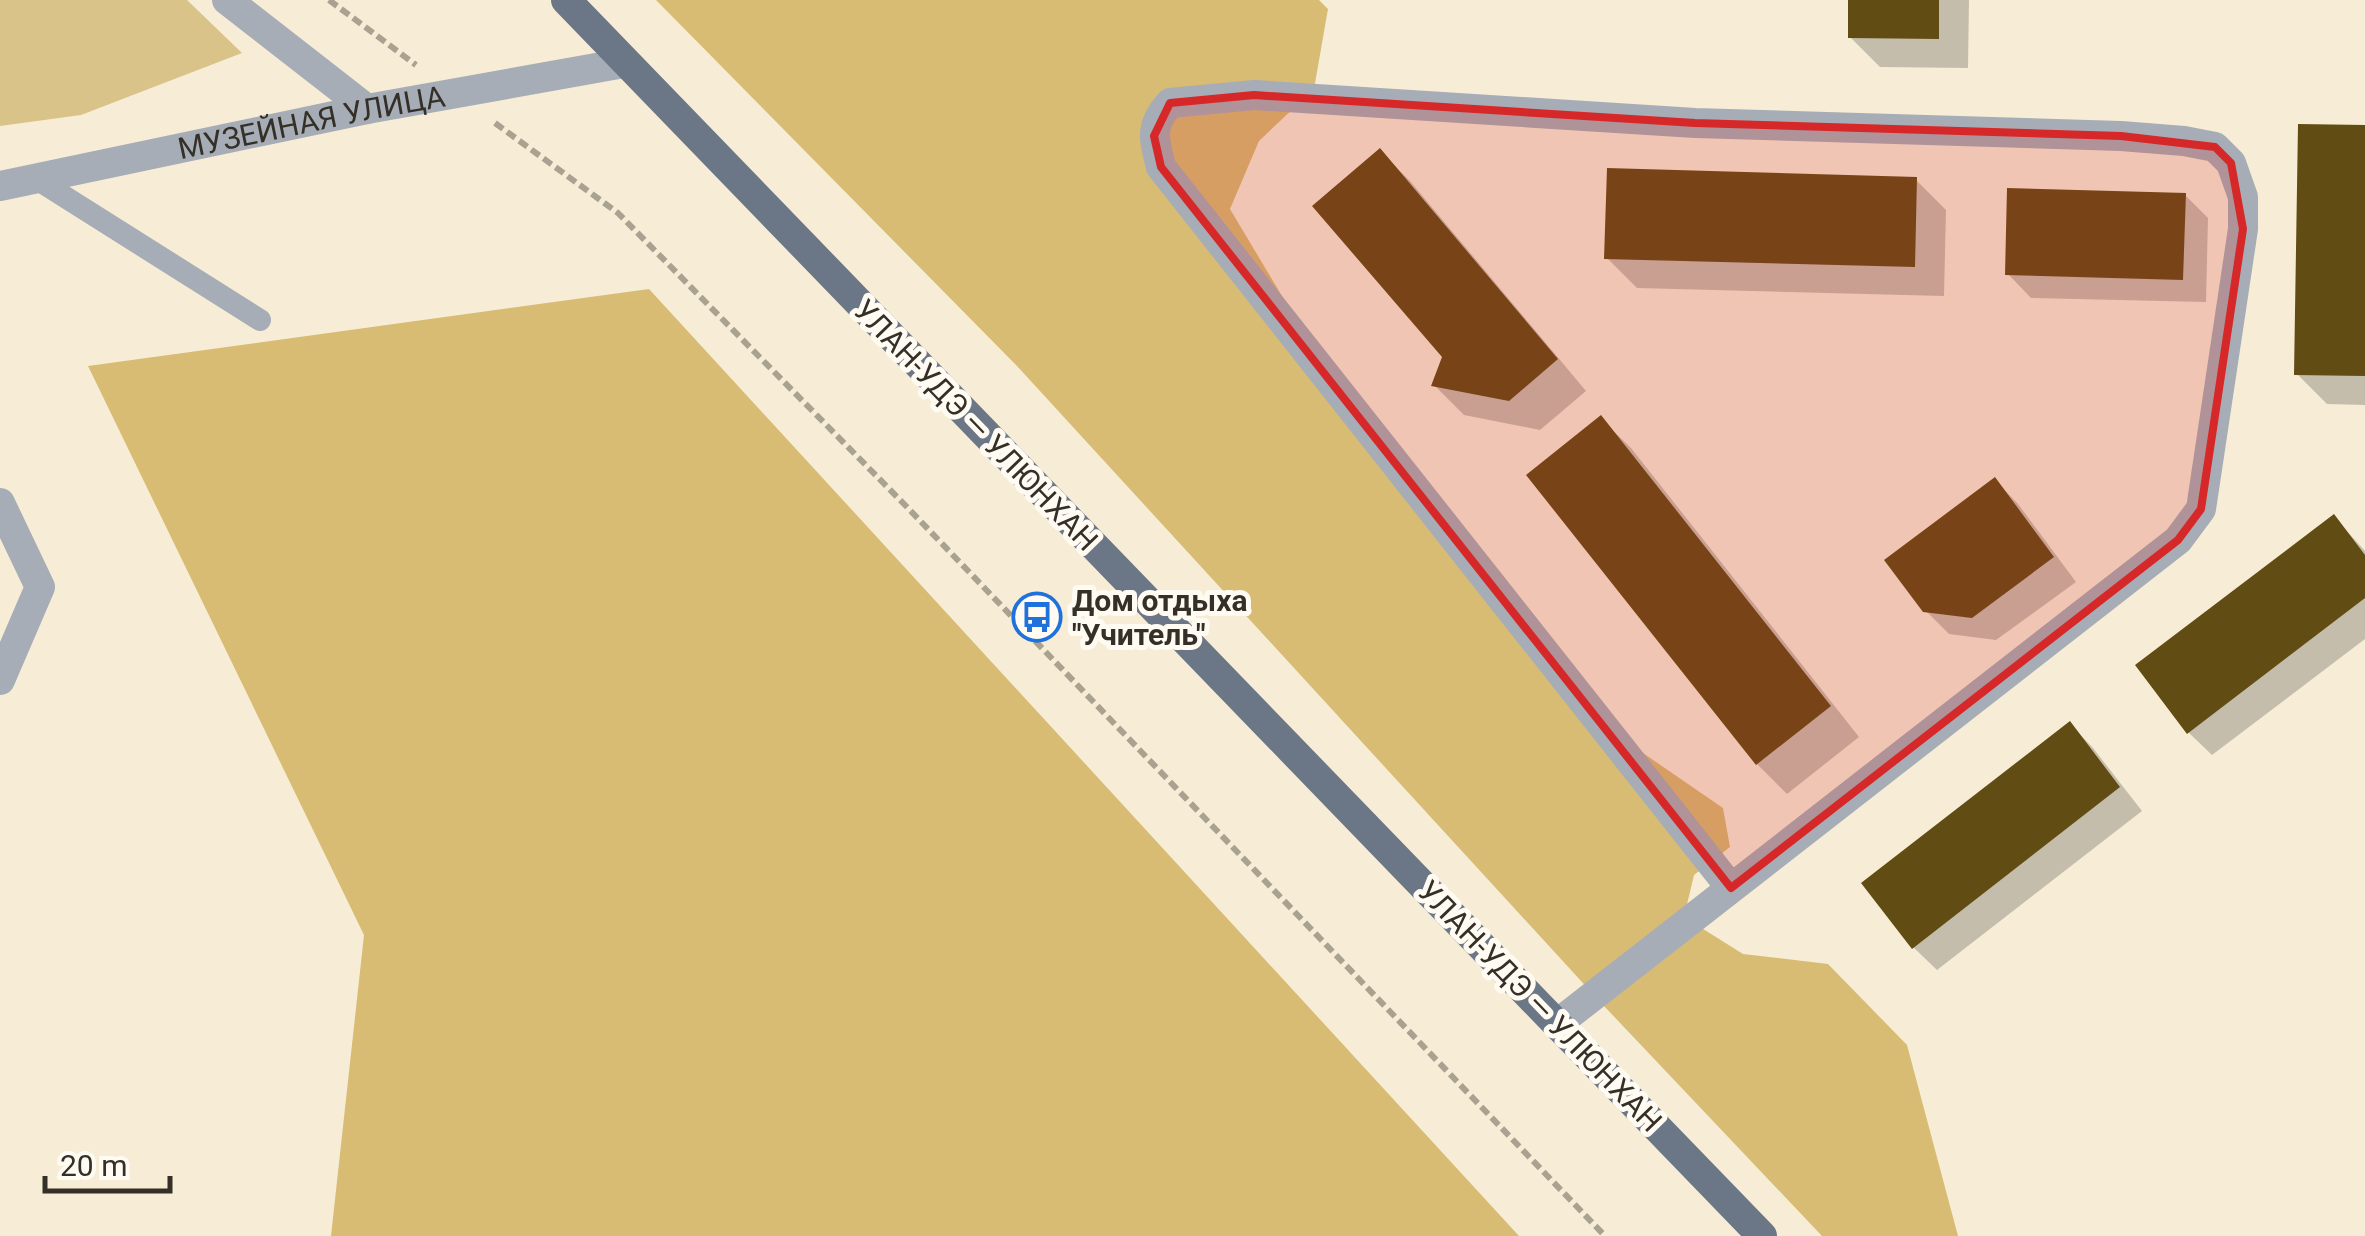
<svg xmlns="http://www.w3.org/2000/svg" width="2365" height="1236" viewBox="0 0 2365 1236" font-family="Roboto,sans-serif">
<rect width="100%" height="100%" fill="#f7edd6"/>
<path fill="#dac389" d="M 0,0 L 187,0 L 242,53 L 81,115 L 0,126 Z"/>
<path fill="#d8bc74" d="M 656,0 L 1319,0 L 1328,9 L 1314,89 L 1259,141 L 1230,209 L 1310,343 L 1608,729 L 1723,808 L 1730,847 L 1694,875 L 1684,917 L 1743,954 L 1828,964 L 1907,1045 L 1958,1236 L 1822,1236 L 1604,1006 L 1017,366 Z
M 649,289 L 1519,1236 L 331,1236 L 364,935 L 88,366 Z"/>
<path fill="#0003" d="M 1851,0 L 1969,0 L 1968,68 L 1880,67 L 1850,37 Z
M 2365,127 L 2365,405 L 2327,404 L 2297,374 Z
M 1380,151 L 1410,181 L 1586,391 L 1540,430 L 1464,415 L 1434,385 L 1445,357 Z
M 1916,180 L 1946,210 L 1944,296 L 1637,288 L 1607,258 Z
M 2185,195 L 2208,218 L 2206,302 L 2031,298 L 2008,274 Z
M 1601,419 L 1631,448 L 1859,737 L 1787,794 L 1757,764 Z
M 1995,480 L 2018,504 L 2076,582 L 1996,640 L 1949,634 L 1925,610 Z
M 2334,517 L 2365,551 L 2365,639 L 2212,755 L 2188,732 Z
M 2070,724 L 2093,748 L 2142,811 L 1937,970 L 1913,947 Z"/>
<path fill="#614c13" d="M 1848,0 L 1939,0 L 1939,39 L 1848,38 Z
M 2298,124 L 2365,125 L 2365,376 L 2294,375 Z
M 1380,148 L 1558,359 L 1509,401 L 1431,386 L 1442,357 L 1312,206 Z
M 1607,168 L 1917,177 L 1915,267 L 1604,259 Z
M 2007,188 L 2186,193 L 2183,280 L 2005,275 Z
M 1601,415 L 1831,706 L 1756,765 L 1526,475 Z
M 1995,477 L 2054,557 L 1972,618 L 1923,612 L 1884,560 Z
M 2334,514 L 2365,555 L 2365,598 L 2187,734 L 2135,665 Z
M 2070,721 L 2120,787 L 1912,949 L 1861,883 Z"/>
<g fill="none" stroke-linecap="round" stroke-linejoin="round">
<path stroke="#a9a290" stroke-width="6" stroke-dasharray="10 5" stroke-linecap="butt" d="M 329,0 L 416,65
M 495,123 L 618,213 L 905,505 L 1605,1236"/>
<path stroke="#a7adb6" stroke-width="22" d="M 35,178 L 260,320"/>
<g stroke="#a7adb6" stroke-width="30">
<path d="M 227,0 L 367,109"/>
<path id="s1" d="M 0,186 L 367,109 L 624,63"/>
<path d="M 0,503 L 40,587 L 0,680"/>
<path d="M 1557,1024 L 2178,540 L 2201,509 L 2243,229 L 2243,197 L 2231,163 L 2215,147 L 2184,141 L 2121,136 L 1695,123 L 1254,95 L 1170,103 C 1149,126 1154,139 1161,167 L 1731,888"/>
</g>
<path stroke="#6b7686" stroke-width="30" d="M 566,0 L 1762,1236"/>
</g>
<path fill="#d62828" fill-opacity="0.2" stroke="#d62828" stroke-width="8" stroke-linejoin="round" d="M 1254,95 L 1695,123 L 2121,136 L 2215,147 L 2231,163 L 2243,229 L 2201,509 L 2178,540 L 1731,888 L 1161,167 L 1154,136 L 1170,103 Z"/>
<defs>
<g id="bus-ring" transform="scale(2.5)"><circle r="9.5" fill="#fffbf2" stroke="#1f71db" stroke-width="1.5"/><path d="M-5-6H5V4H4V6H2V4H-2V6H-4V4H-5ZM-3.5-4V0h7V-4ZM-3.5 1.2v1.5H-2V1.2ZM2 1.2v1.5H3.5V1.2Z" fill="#1f71db"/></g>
</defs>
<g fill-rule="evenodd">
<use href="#bus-ring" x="1037" y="617"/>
</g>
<g text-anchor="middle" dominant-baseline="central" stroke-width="10" stroke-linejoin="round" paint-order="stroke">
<g font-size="30" fill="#343027" stroke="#fffbf2">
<text stroke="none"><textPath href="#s1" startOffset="318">МУЗЕЙНАЯ УЛИЦА</textPath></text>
<text transform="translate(976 425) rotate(46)">УЛАН-УДЭ — УЛЮНХАН</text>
<text transform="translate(1540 1006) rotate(46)">УЛАН-УДЭ — УЛЮНХАН</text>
</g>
<g font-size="30" font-weight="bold" fill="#343027" stroke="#fffbf2" text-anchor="start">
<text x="1072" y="600">Дом отдыха<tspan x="1072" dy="34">"Учитель"</tspan></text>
</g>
</g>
<path d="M45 1176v15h125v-15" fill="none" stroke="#343027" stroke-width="5"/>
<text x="60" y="1176" font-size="30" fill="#343027" stroke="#fffbf2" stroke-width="8" paint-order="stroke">20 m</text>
</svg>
